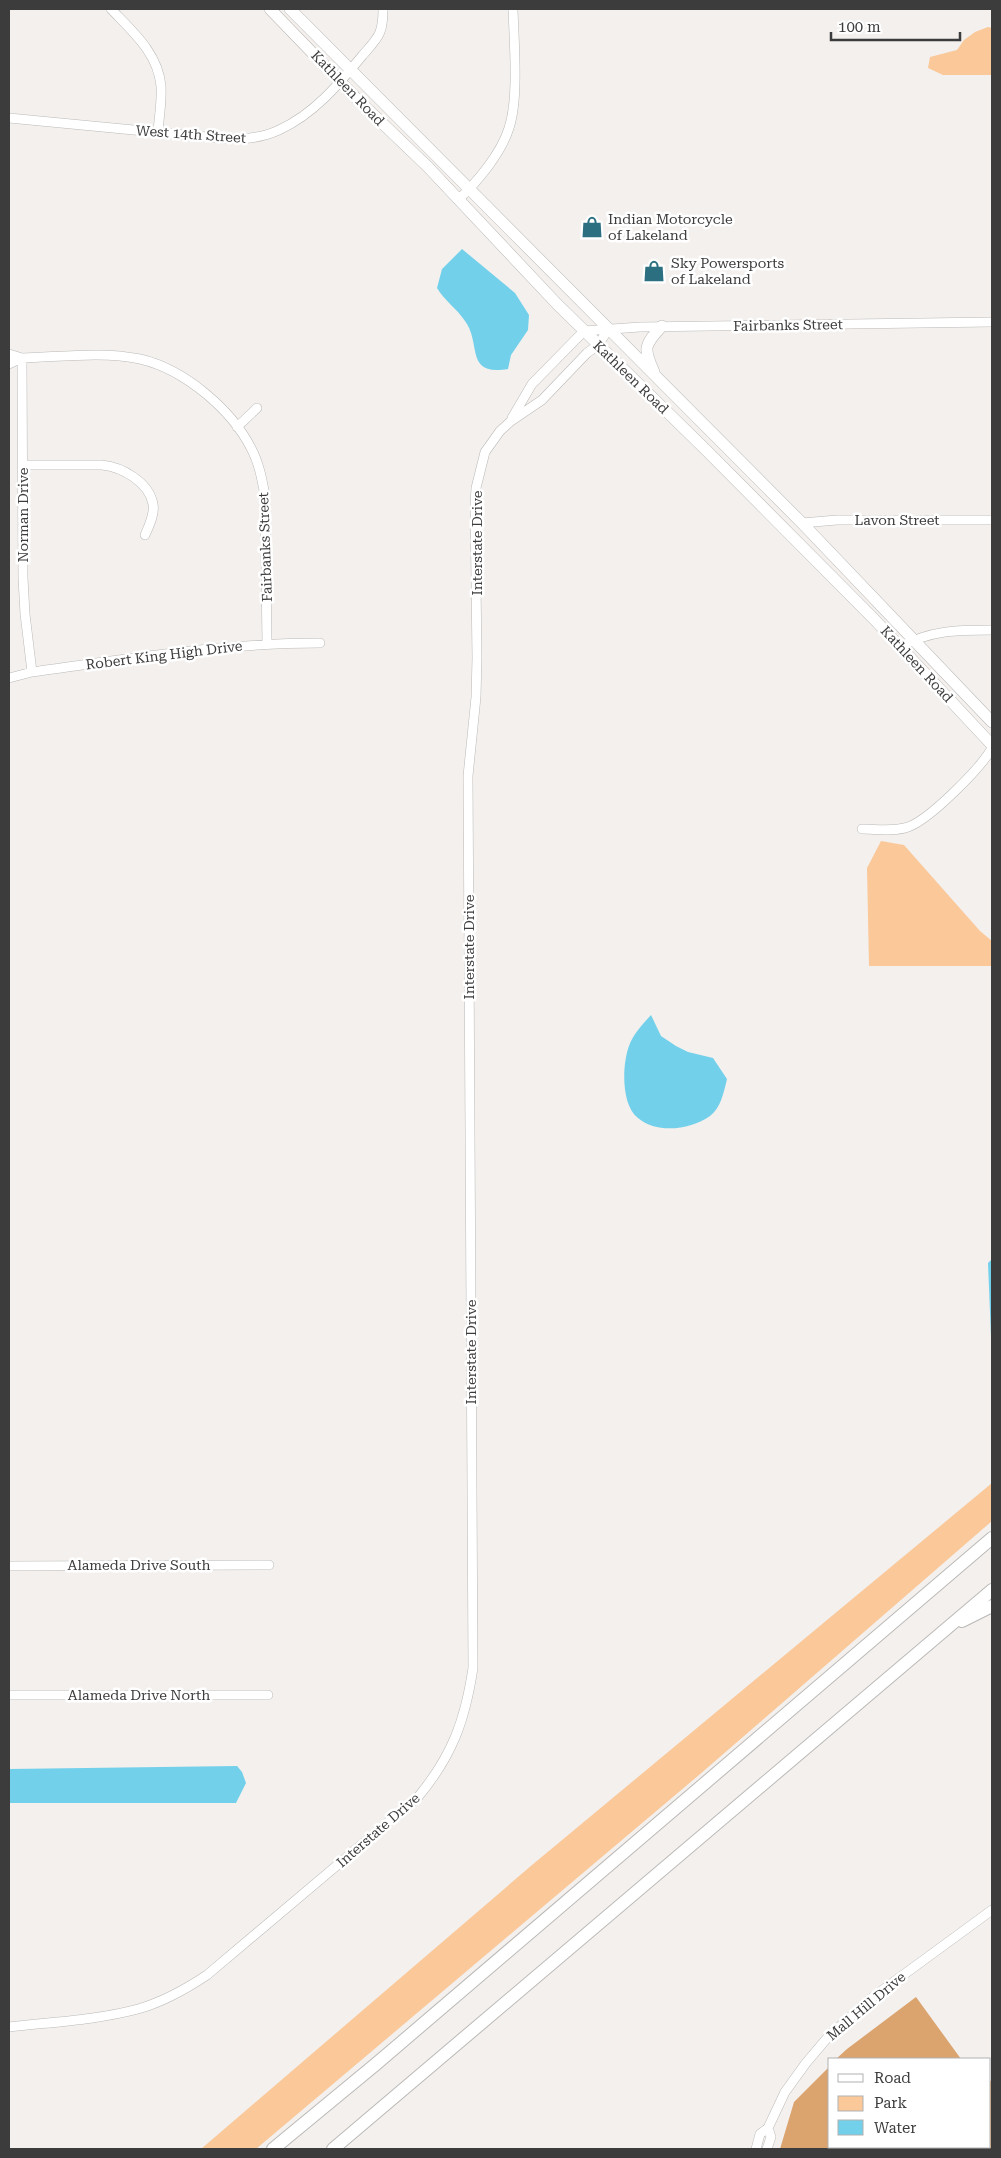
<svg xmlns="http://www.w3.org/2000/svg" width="1001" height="2158" viewBox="0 0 1001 2158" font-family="'Roboto Serif',serif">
<rect width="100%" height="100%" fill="#f3f0ee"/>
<path fill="#fac899" d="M 988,27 L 992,28 L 992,75 L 943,75 L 928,68 L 930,57 L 957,50 L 964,40 L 975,32 Z
M 881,841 L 904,845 L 980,931 L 992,941 L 992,966 L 869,966 L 867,868 Z
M 992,1483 L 992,1521 L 699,1775 L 256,2149 L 201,2149 L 532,1865 Z"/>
<path fill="#dba46f" d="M 916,1997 L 961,2059 L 836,2059 L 847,2049 Z
M 830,2066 L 830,2147 L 990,2147 L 990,2081 L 992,2080 L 992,2149 L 780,2149 L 794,2102 Z"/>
<path fill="#73d0ea" d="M 462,249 L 515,293 L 529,315 L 528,330 L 511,355 L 508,369 C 464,376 482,344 465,321 C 457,309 445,301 437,288 L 442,269 Z
M 651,1015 L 661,1036 L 676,1046 L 688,1052 L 713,1058 L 727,1079 C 724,1091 721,1108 710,1116 C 690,1130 657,1134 638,1118 C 621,1105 622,1065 629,1046 C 633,1034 643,1024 651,1015 Z
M 992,1259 L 992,1361 L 988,1263 Z
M 237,1766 L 242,1772 L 246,1783 L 236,1803 L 9,1803 L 9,1769 Z"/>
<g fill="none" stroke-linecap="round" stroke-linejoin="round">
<g stroke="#bbb9b7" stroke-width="10">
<path id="minor" d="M 111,9 C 132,31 158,53 161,86 C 162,101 159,117 158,132
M 9,118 L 227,139 C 245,139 262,138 279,130 C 314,114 338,85 362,56 C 368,49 377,40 380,32 C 383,24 383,16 383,9
M 458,200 C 477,182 501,154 509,128 C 519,98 514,42 513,9
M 9,354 L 22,358 C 60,357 102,351 140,359 C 184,369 231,409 251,448 C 259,463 262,479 265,496 L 267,643
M 22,358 L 23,578 L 25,614 L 32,672
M 9,364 L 22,358
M 512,418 L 532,384 L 584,331 L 640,327 L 992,322
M 237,427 L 257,408
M 23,465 L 102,465 C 122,467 149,482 153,504 C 155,514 149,526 145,535
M 802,523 L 837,520 L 992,520
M 900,647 C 931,630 958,630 992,630
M 9,678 L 32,672 C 128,659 223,643 320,643
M 862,829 C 876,829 894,832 908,827 C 929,820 981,768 992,748
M 9,1566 L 269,1565
M 9,1695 L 268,1695
M 9,2027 C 52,2022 97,2020 138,2009 C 163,2002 186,1989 207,1975 L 418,1797 C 452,1756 465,1721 473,1668 L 468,776 L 476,697 L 477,658 L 475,504 L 476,488 L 485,452 L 500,431 L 511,421 L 542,400 L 587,353 L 598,345 L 608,330
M 756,2149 L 760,2134 L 768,2128 L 785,2092 L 806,2063 L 828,2037 L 869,2000 L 992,1910
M 767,2149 L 771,2137 L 768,2128"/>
</g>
<g stroke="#bbb9b7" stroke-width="12">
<path id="major" d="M 270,9 L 355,97 L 428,167 L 557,304 L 706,450 L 874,619 L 992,745
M 290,9 L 802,523 L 992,722
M 654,372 C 643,348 644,345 662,326"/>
</g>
<g stroke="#bbb9b7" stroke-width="14">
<path id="highway" d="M 962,1621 L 992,1606
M 273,2149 L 376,2064 L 992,1538
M 333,2149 L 992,1590"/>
</g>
<use href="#minor" stroke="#fff" stroke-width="9"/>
<use href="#major" stroke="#fff" stroke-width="11"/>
<use href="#highway" stroke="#fff" stroke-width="12"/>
</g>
<defs>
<g id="shop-bare" transform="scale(1.725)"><path d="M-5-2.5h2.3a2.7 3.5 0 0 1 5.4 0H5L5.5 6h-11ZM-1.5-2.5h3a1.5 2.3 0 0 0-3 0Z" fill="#2b6f80" stroke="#fff" stroke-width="2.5" paint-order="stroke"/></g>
</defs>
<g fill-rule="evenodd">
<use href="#shop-bare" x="592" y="227"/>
<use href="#shop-bare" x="654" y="271"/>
</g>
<g text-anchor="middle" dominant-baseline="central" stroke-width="5" stroke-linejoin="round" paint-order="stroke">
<g font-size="14" fill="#3d3c3c" stroke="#fff">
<text transform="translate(348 88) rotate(46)">Kathleen Road</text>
<text transform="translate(191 134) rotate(4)">West 14th Street</text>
<text transform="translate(788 325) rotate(-1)">Fairbanks Street</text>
<text transform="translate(631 377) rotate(44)">Kathleen Road</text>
<text transform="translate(23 515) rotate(-90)">Norman Drive</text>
<text x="897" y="520">Lavon Street</text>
<text transform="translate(477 543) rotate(-90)">Interstate Drive</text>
<text transform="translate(265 547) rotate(-92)">Fairbanks Street</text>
<text transform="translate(164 655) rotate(-7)">Robert King High Drive</text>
<text transform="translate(917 664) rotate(47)">Kathleen Road</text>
<text transform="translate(469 947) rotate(-90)">Interstate Drive</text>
<text transform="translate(471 1352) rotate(-90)">Interstate Drive</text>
<text x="139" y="1565">Alameda Drive South</text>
<text x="139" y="1695">Alameda Drive North</text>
<text transform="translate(378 1830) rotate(-41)">Interstate Drive</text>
<text transform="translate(866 2006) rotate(-40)">Mall Hill Drive</text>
</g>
<g font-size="14" fill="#3d3c3c" stroke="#fff" text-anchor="start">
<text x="608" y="219">Indian Motorcycle<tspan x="608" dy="16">of Lakeland</tspan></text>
<text x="671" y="263">Sky Powersports<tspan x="671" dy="16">of Lakeland</tspan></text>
</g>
</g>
<rect width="1001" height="2158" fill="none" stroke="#3d3c3c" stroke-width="20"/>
<rect x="828" y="2058" width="162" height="90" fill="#ffffff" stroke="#b1b1b1"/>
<rect x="838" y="2074" width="25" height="8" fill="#ffffff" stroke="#b1b1b1"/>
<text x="874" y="2083" font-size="15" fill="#3d3c3c">Road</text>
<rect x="838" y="2096" width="25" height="15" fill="#fac899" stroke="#b1b1b1"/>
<text x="874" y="2108" font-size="15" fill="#3d3c3c">Park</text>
<rect x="838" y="2120" width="25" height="15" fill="#73d0ea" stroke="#b1b1b1"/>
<text x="874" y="2133" font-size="15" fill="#3d3c3c">Water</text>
<path d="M831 32v8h129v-8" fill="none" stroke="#3d3c3c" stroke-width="2.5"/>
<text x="838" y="32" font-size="15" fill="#3d3c3c" stroke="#ffffff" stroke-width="4" paint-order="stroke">100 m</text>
</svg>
